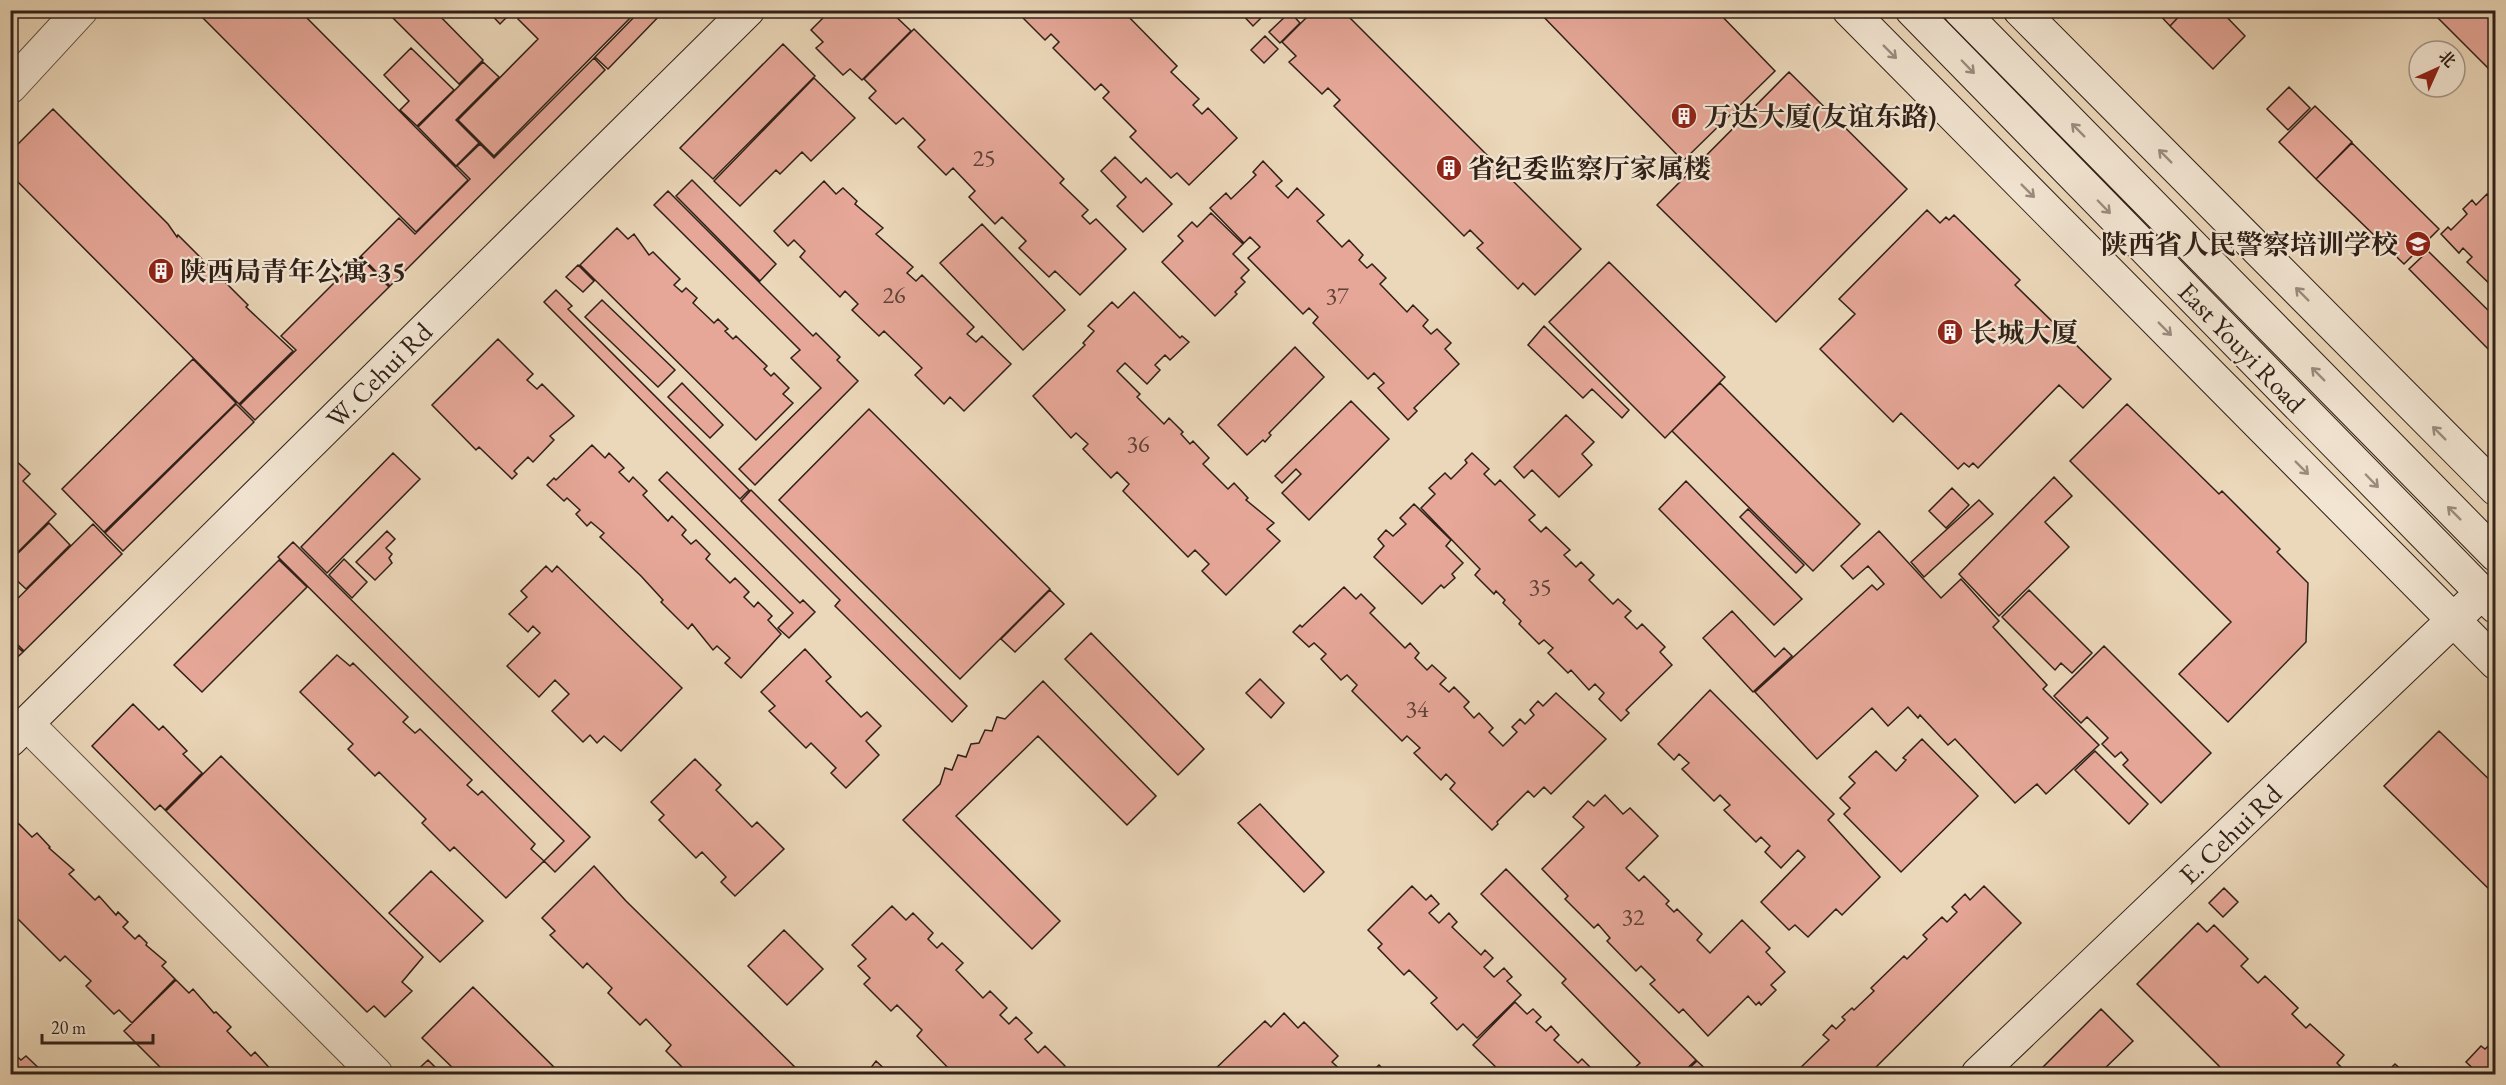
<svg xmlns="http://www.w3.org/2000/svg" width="2506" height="1085" viewBox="0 0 2506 1085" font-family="'EB Garamond','Noto Serif SC',serif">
<rect width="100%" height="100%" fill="#ebd7b9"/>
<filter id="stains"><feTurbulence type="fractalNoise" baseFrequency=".00333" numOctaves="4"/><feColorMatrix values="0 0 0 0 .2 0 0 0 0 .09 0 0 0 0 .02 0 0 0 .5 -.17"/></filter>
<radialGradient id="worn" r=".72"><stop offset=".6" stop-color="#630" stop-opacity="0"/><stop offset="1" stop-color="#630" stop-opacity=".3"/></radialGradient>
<path fill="#e6a798" stroke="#302018" stroke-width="1.5" d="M 195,10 L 299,10 L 468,180 L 416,232 Z
M 385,10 L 434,10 L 483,60 L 459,84 Z
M 487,10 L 514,10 L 500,24 Z
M 527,10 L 638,10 L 494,156 L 458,120 L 538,39 L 518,19 Z
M 641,10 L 665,10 L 608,69 L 595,57 Z
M 831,10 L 889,10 L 911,31 L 862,80 L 850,69 L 843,75 L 816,48 L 823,42 L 811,30 Z
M 1015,10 L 1122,10 L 1177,66 L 1171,72 L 1199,99 L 1193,105 L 1202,114 L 1208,108 L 1237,138 L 1189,185 L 1177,173 L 1171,178 L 1130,137 L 1136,131 L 1103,98 L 1109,92 L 1101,84 L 1095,90 L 1053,48 L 1059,42 L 1051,34 L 1045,40 Z
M 1238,10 L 1269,10 L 1253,26 Z
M 1314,10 L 1342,10 L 1581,249 L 1535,295 L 1523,283 L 1518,289 L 1477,248 L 1483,243 L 1470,230 L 1464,236 L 1334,106 L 1340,100 L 1328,88 L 1322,94 L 1289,62 L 1296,56 L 1282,42 Z
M 1537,10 L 1716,10 L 1775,71 L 1683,161 Z
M 2155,10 L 2185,10 L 2170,26 Z
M 2185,10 L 2220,10 L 2245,36 L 2213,69 L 2170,26 Z
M 2430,10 L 2496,10 L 2496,76 Z
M 1290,12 L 1300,23 L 1280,43 L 1269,32 Z
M 914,29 L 1064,179 L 1060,183 L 1088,210 L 1082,216 L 1090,224 L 1096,219 L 1126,249 L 1080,295 L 1055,271 L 1049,277 L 1019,248 L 1026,241 L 1002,217 L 995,224 L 969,197 L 975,191 L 953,168 L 946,175 L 918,147 L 925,140 L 903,118 L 896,124 L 869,98 L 876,91 L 864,79 Z
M 1265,36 L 1278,49 L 1264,63 L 1251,50 Z
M 783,44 L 815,76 L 713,179 L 680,148 Z
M 411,48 L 454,90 L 417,126 L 400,110 L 409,101 L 384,75 Z
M 594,58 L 605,70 L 390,286 L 361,256 L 399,218 L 415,234 L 470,179 L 457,166 L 480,144 L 494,158 Z
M 483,62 L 499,77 L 456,120 L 479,143 L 456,166 L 418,127 Z
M 1789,72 L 1907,189 L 1776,322 L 1657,205 Z
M 814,78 L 855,118 L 811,161 L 802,152 L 780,174 L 776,170 L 740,206 L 714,181 Z
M 2289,87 L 2310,108 L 2288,130 L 2267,109 Z
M 2315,106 L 2352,142 L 2316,179 L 2279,142 Z
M 53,109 L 168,224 L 177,237 L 178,235 L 248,305 L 246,307 L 293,351 L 239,404 L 10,174 L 10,152 Z
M 2352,143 L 2439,229 L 2404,264 L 2316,179 Z
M 1115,157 L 1141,183 L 1146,178 L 1172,204 L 1143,232 L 1117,206 L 1126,197 L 1101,171 Z
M 1263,161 L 1282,181 L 1276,186 L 1288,198 L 1297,188 L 1324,215 L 1317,221 L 1342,247 L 1349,240 L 1363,255 L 1359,260 L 1367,268 L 1372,264 L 1386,278 L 1380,284 L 1407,312 L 1413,305 L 1428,320 L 1423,326 L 1431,334 L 1437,329 L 1451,343 L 1445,349 L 1459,364 L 1414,408 L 1417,411 L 1408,420 L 1378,388 L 1384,383 L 1374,373 L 1368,379 L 1313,323 L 1318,317 L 1309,308 L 1303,314 L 1248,258 L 1260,247 L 1250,237 L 1244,243 L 1210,208 L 1226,193 L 1231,199 L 1256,175 L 1253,172 Z
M 692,180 L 776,264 L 760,281 L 676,196 Z
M 824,181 L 836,194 L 843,188 L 857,201 L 855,204 L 883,228 L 876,234 L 913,267 L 907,273 L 916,281 L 922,275 L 974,327 L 967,334 L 976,342 L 982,336 L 1011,364 L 964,411 L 950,397 L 944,404 L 915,375 L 922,368 L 884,331 L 879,336 L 852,310 L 858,304 L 845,291 L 840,297 L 800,257 L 805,251 L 794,240 L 788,246 L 774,231 Z
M 668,191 L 813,336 L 816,333 L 840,357 L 837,360 L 858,381 L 755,485 L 739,469 L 821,388 L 791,358 L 800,350 L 654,205 Z
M 2487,194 L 2496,203 L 2496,290 L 2467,262 L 2472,257 L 2463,248 L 2459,253 L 2441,234 L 2448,227 L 2451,230 L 2467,214 L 2463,209 L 2472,200 L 2476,205 Z
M 1927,210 L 1940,223 L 1946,217 L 1949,220 L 1954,215 L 2020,280 L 2015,285 L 2111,379 L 2083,408 L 2059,385 L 1978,468 L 1973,463 L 1969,467 L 1964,463 L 1958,469 L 1901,413 L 1893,422 L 1820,349 L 1855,314 L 1839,299 Z
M 1211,213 L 1243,244 L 1233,254 L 1249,270 L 1241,278 L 1245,282 L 1235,292 L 1237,294 L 1215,316 L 1162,262 L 1183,241 L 1178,236 L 1192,222 L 1197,227 Z
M 982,224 L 1065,310 L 1023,350 L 940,263 Z
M 617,228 L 628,239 L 634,234 L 649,255 L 653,252 L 680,279 L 674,285 L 682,292 L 686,288 L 697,298 L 693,303 L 714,323 L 718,319 L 728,329 L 725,331 L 733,339 L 736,336 L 767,366 L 764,369 L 771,376 L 774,373 L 789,388 L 783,394 L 793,403 L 756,440 L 580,265 Z
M 2428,251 L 2496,318 L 2496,357 L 2409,269 Z
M 360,257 L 389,287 L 255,420 L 240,405 L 296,350 L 281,336 Z
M 1609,262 L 1725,377 L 1665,438 L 1549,322 Z
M 578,265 L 594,281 L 583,292 L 566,277 Z
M 556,290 L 572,306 L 568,309 L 749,490 L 740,499 L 544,302 Z
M 1134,292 L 1180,338 L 1182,336 L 1189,342 L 1170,360 L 1165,355 L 1155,365 L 1160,370 L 1147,384 L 1125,363 L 1117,371 L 1140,394 L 1137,397 L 1164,424 L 1169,418 L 1183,432 L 1181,434 L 1190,444 L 1193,441 L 1209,458 L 1203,464 L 1228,489 L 1234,483 L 1248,498 L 1246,500 L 1274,523 L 1267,529 L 1280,541 L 1226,595 L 1202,571 L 1209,564 L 1195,550 L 1188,557 L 1123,491 L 1129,484 L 1117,472 L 1111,478 L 1083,449 L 1088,444 L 1076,433 L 1071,438 L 1033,396 L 1085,345 L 1083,343 L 1094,331 L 1088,326 L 1112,302 L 1118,308 Z
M 602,300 L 675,370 L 658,387 L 585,317 Z
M 1544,326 L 1629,410 L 1622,418 L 1592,389 L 1583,398 L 1528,345 Z
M 498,339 L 533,374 L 527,380 L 537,389 L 542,384 L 574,416 L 550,436 L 554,440 L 533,462 L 528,457 L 514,471 L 517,474 L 512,479 L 479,447 L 476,450 L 432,405 Z
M 1295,347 L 1324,377 L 1269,433 L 1271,435 L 1265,442 L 1263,440 L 1247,455 L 1218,425 Z
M 193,359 L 236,403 L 104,532 L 62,489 Z
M 682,383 L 723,425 L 710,438 L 668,397 Z
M 1720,383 L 1860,524 L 1813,571 L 1672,431 Z
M 1351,401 L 1389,439 L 1309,520 L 1282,493 L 1301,474 L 1296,469 L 1282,483 L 1275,476 Z
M 236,404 L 254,422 L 123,551 L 105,533 Z
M 2127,404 L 2216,491 L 2219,494 L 2222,491 L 2280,549 L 2277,552 L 2308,583 L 2306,642 L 2228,722 L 2179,674 L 2231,622 L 2070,461 Z
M 869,409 L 1050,589 L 960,679 L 779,500 Z
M 1566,415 L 1594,442 L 1582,454 L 1592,465 L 1559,497 L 1532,470 L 1524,478 L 1514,467 Z
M 592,445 L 605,458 L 609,453 L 624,468 L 619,472 L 629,482 L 633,477 L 647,491 L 643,495 L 668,521 L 672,516 L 686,530 L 682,535 L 691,544 L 696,540 L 710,554 L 706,559 L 730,583 L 735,578 L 749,592 L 744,597 L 754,607 L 758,602 L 772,616 L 768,620 L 781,634 L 741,678 L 725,663 L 730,658 L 717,646 L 713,650 L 692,624 L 688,629 L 661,602 L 663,600 L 641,576 L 600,537 L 604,533 L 591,522 L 587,526 L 576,514 L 580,510 L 567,498 L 564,501 L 547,485 L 554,478 L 556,480 Z
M 393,453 L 420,479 L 327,573 L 301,547 Z
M 1472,453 L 1489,469 L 1484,474 L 1495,485 L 1500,480 L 1535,515 L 1529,520 L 1541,532 L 1546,527 L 1570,550 L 1564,555 L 1576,567 L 1581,562 L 1594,575 L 1589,580 L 1613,604 L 1618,599 L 1631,611 L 1625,617 L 1637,629 L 1642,624 L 1665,647 L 1660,652 L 1672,665 L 1626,710 L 1629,713 L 1621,721 L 1599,699 L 1604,693 L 1595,684 L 1589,690 L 1571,670 L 1568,673 L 1548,653 L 1553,648 L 1544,640 L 1539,644 L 1519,624 L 1521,621 L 1503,603 L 1505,600 L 1496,591 L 1494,594 L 1475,575 L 1480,569 L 1421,508 L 1435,494 L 1429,488 L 1445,473 L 1451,479 L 1467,463 L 1465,460 Z
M 10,455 L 30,474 L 23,481 L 56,514 L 10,560 Z
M 667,472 L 800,603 L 803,600 L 815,612 L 789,638 L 778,628 L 793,613 L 659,480 Z
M 2054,477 L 2072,496 L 2045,522 L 2069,547 L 1999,616 L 1959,574 Z
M 1686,481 L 1802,599 L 1774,625 L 1659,509 Z
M 1952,488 L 1969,505 L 1946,528 L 1929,511 Z
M 751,490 L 967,706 L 952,722 L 835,606 L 840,600 L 741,501 Z
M 1979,500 L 1993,514 L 1924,577 L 1911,562 Z
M 1414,504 L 1451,540 L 1446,546 L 1463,563 L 1452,574 L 1455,578 L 1444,588 L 1441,585 L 1422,604 L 1374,557 L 1384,546 L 1378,539 L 1386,530 L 1393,536 L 1406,524 L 1400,518 Z
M 1748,509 L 1804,565 L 1796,573 L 1740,517 Z
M 49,523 L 70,545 L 26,589 L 10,574 L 10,561 Z
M 93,524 L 122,554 L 24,651 L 10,637 L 10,606 Z
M 387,531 L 395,539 L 386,548 L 392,554 L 389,558 L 392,563 L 375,580 L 356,562 Z
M 1879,531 L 1941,598 L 1961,579 L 1999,621 L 1993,627 L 2047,685 L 2043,689 L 2099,745 L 2046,794 L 2037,784 L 2015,803 L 1955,739 L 1948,745 L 1920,715 L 1918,718 L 1908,707 L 1888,726 L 1872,708 L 1817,759 L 1755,692 L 1872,585 L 1877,590 L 1884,584 L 1868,566 L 1853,579 L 1841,566 Z
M 293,542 L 590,837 L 555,872 L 544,861 L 564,841 L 278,557 Z
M 344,559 L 367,582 L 352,598 L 329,575 Z
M 279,560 L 307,587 L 202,692 L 174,665 Z
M 546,566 L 552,572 L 557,566 L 682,688 L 621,751 L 604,736 L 597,743 L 590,735 L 583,742 L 552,711 L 569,694 L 555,680 L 539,697 L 507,666 L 540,633 L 533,626 L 528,632 L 509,614 L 527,597 L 521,591 Z
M 1344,587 L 1356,599 L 1361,594 L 1375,608 L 1370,613 L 1405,648 L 1410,643 L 1419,653 L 1415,658 L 1427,670 L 1432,665 L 1446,678 L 1440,684 L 1449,692 L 1454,687 L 1469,702 L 1464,707 L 1474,718 L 1479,713 L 1493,728 L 1489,732 L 1503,746 L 1517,732 L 1512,727 L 1520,719 L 1525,724 L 1534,715 L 1530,710 L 1538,701 L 1543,706 L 1556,693 L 1606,739 L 1551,794 L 1544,787 L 1534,797 L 1528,791 L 1497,822 L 1498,824 L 1492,830 L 1450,789 L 1455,783 L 1446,774 L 1441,780 L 1414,753 L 1420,748 L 1407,736 L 1402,741 L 1352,691 L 1357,685 L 1347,675 L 1341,680 L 1321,659 L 1326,654 L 1314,643 L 1309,647 L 1293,632 L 1300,625 L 1302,627 Z
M 1050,590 L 1064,604 L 1015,652 L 1001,639 Z
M 2029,590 L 2092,653 L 2072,673 L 2061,663 L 2055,670 L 2002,617 Z
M 1732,611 L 1775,657 L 1784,648 L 1792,656 L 1753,692 L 1703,638 Z
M 1091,633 L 1204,749 L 1178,775 L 1065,659 Z
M 10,640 L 23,652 L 10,664 Z
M 2104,646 L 2211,753 L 2161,803 L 2123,765 L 2128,760 L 2121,752 L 2115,757 L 2102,744 L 2108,738 L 2087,717 L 2081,723 L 2054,696 Z
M 805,649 L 831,677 L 826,681 L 861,717 L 867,712 L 881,726 L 866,741 L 879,755 L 846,788 L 831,773 L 836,768 L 811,743 L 806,748 L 769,711 L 775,706 L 761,692 Z
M 337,655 L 350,666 L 353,663 L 408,717 L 403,722 L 415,733 L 420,729 L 472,780 L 467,785 L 478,795 L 482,791 L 535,844 L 531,849 L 544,861 L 506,898 L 454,847 L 450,851 L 422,823 L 426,819 L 379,772 L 375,776 L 348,749 L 353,744 L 300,692 Z
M 1260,679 L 1284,703 L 1271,718 L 1246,693 Z
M 1043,681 L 1156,796 L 1127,825 L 1038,736 L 956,816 L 1060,921 L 1032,949 L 903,820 L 940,784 L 945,768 L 952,770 L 958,755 L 966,757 L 971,744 L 979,743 L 985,730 L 992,731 L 997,717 L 1005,719 Z
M 1710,690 L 1834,814 L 1828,820 L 1880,877 L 1842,915 L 1836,909 L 1808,937 L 1795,925 L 1789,930 L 1761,902 L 1805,857 L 1798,850 L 1781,868 L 1765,852 L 1770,846 L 1761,837 L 1756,842 L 1724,810 L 1730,805 L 1720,795 L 1714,801 L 1682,769 L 1689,763 L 1679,754 L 1674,760 L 1658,744 Z
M 133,704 L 159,730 L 163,726 L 187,751 L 183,754 L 202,773 L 165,810 L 160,805 L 155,810 L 92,746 Z
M 2439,731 L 2496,786 L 2496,896 L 2384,786 Z
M 1922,739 L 1978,796 L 1901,872 L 1844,814 L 1850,808 L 1840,798 L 1855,783 L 1849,777 L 1876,751 L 1896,771 L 1906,760 L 1903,758 Z
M 2095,751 L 2148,804 L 2129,824 L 2075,770 Z
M 221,756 L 423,957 L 402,982 L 412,991 L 385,1017 L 374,1006 L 367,1012 L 166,811 Z
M 695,759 L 721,785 L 716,790 L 752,827 L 757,822 L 784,849 L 735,896 L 721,882 L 726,877 L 702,852 L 696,858 L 659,820 L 664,815 L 651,802 Z
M 1605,795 L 1623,814 L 1630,808 L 1658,836 L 1626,868 L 1639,881 L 1644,876 L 1669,901 L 1666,904 L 1674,912 L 1677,909 L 1702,934 L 1697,940 L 1710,953 L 1742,920 L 1770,948 L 1766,952 L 1785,972 L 1771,985 L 1776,990 L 1761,1005 L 1759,1002 L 1756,1005 L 1748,996 L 1708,1036 L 1683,1009 L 1679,1013 L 1650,984 L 1655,980 L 1641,966 L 1636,971 L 1607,941 L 1610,938 L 1598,924 L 1594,928 L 1565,899 L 1568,896 L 1542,869 L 1584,827 L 1573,817 L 1588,801 L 1594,806 Z
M 1260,804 L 1324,872 L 1304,892 L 1238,823 Z
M 18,823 L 32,837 L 37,833 L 50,847 L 49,848 L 74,870 L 69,874 L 95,900 L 99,896 L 116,915 L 118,912 L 128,922 L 123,927 L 135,939 L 139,935 L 147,943 L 146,945 L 166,962 L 162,966 L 175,979 L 132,1023 L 119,1010 L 114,1014 L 86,986 L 91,981 L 65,956 L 60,961 L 13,914 L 10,917 L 10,831 Z
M 594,866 L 626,901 L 802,1074 L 689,1074 L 666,1051 L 671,1045 L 646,1019 L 640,1025 L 608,993 L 612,988 L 587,963 L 583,968 L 550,935 L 555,931 L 542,918 Z
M 1506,869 L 1696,1060 L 1681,1074 L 1633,1074 L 1630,1072 L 1640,1063 L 1562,983 L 1566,979 L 1481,894 Z
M 431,871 L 483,921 L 440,962 L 389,913 Z
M 1412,886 L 1426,900 L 1431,895 L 1439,904 L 1429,913 L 1439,923 L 1449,913 L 1457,922 L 1452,927 L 1481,955 L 1485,950 L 1493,958 L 1484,967 L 1494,977 L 1504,968 L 1512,977 L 1507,981 L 1521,995 L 1477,1038 L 1463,1024 L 1457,1030 L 1431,1003 L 1437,998 L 1409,970 L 1404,975 L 1378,948 L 1382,944 L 1368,930 Z
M 1984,886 L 2021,923 L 1869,1074 L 1794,1074 L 1829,1040 L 1823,1035 L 1832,1025 L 1836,1029 L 1845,1020 L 1842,1017 L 1852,1008 L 1854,1010 L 1874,991 L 1871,988 L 1904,956 L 1907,959 L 1927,939 L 1923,935 L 1942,917 L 1947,922 L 1957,912 L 1952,907 L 1965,894 L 1970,900 Z
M 2224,888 L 2238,902 L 2223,917 L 2209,903 Z
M 892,906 L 906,920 L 913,913 L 933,933 L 928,939 L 937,948 L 942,943 L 963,963 L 956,970 L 983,998 L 990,991 L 1007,1008 L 1000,1015 L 1009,1024 L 1016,1017 L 1032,1033 L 1025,1039 L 1038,1053 L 1045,1046 L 1065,1066 L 1058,1073 L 1060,1074 L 965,1074 L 962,1072 L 954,1074 L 917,1036 L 922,1030 L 897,1005 L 891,1011 L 864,984 L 870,978 L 858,966 L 866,959 L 852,945 Z
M 2198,923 L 2207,932 L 2214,925 L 2248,959 L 2241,966 L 2258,983 L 2265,976 L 2298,1008 L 2292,1014 L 2306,1028 L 2310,1024 L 2344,1055 L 2337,1063 L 2346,1072 L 2343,1074 L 2227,1074 L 2137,984 Z
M 784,930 L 823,969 L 787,1005 L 748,966 Z
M 176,980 L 189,993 L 193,989 L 214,1013 L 216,1012 L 231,1027 L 227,1031 L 251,1056 L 255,1052 L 275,1074 L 167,1074 L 124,1031 Z
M 473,987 L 561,1074 L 459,1074 L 422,1038 Z
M 1515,1002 L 1527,1014 L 1533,1009 L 1541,1017 L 1536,1022 L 1546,1031 L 1551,1026 L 1559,1035 L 1554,1040 L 1578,1063 L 1582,1059 L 1590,1067 L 1586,1071 L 1589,1074 L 1503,1074 L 1473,1045 Z
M 2101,1009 L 2133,1041 L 2099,1074 L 2036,1074 Z
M 1284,1013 L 1298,1028 L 1304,1022 L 1338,1056 L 1332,1062 L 1345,1074 L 1210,1074 L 1265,1021 L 1271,1027 Z
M 2496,1039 L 2496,1074 L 2479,1074 L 2466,1062 L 2481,1046 L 2485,1049 Z
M 10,1050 L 21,1060 L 26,1056 L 45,1074 L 10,1074 Z
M 428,1060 L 442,1074 L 413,1074 Z
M 876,1061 L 890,1074 L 866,1074 Z
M 1697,1061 L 1711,1074 L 1683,1074 Z
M 2395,1064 L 2406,1074 L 2385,1074 Z
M 1379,1065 L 1388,1074 L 1369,1074 Z"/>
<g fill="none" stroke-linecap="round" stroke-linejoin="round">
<g stroke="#5f4e40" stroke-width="35">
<path id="street" d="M 10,87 L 81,10
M 27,724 L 376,1074"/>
</g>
<g stroke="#302018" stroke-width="35">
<path id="secondary" d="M 1849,10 L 2496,663
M 1912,10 L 2496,607
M 1960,10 L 2496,555
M 2020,10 L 2496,489
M 10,740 L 748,10
M 1978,1074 L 2469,605"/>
</g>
<use href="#street" stroke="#f2e5d2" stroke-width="33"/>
<use href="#secondary" stroke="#f2e5d2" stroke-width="33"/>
</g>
<defs><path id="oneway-shaft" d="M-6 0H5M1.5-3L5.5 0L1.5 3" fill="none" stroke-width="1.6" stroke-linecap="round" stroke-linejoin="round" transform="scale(1.5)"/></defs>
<g stroke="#9b8c7e">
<use href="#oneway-shaft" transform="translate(1890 52) rotate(45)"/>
<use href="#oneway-shaft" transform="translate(1968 67) rotate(46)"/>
<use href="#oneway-shaft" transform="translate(2078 130) rotate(-135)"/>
<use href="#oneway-shaft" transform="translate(2165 156) rotate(-135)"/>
<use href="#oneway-shaft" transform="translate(2028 191) rotate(45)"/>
<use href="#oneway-shaft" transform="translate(2104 207) rotate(46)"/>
<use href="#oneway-shaft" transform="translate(2302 294) rotate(-135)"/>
<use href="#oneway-shaft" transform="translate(2165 329) rotate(45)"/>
<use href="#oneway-shaft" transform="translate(2318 374) rotate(-135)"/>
<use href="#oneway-shaft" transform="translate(2439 433) rotate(-135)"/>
<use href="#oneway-shaft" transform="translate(2302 468) rotate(45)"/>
<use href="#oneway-shaft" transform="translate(2372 481) rotate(46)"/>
<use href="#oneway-shaft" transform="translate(2454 513) rotate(-135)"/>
</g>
<defs>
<g id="building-disc" transform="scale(1.35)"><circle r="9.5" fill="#8f2418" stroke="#f2e5d2"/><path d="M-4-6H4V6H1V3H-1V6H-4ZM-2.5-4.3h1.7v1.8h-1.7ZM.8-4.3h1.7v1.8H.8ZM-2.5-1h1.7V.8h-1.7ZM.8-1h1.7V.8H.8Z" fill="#fff"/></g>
<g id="school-disc" transform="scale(1.35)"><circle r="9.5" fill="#8f2418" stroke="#f2e5d2"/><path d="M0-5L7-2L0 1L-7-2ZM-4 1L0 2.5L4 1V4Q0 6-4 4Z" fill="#fff"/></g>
</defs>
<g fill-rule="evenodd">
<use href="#building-disc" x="1684" y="116"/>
<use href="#building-disc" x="1449" y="168"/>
<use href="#school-disc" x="2418" y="244"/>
<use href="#building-disc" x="161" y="271"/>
<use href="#building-disc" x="1950" y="332"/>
</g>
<g text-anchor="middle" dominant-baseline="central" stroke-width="4.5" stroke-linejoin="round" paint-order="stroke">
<g font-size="24" fill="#5e4238">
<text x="984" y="157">25</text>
<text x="894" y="294">26</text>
<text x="1337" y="295">37</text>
<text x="1138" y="443">36</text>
<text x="1540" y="586">35</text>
<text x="1417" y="708">34</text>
<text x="1633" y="916">32</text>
</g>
<g font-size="27" font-weight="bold" fill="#302018" stroke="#f2e5d2" text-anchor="start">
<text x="1704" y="116">万达大厦(友谊东路)</text>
<text x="1468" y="168">省纪委监察厅家属楼</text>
<text x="2398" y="244" text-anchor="end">陕西省人民警察培训学校</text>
<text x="180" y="271">陕西局青年公寓-35</text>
<text x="1970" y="332">长城大厦</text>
</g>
<g font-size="27" fill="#302018" stroke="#f2e5d2">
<text transform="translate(2242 347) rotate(46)">East Youyi Road</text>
<text transform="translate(379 375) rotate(-45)">W. Cehui Rd</text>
<text transform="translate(2230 834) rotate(-44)">E. Cehui Rd</text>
</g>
</g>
<rect width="2506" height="1085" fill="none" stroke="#ebd7b9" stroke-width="36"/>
<rect x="12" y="12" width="2482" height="1061" fill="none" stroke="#302018" stroke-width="3"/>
<rect x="18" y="18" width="2470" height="1049" fill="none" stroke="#302018" stroke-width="1.5"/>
<g transform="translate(2437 69) rotate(45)"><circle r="28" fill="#f2e5d2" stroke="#a49688" stroke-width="1.5"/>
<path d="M0-4.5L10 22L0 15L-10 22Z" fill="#8f2418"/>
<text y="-9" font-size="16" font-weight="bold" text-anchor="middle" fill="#302018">北</text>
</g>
<path d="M42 1034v9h111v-9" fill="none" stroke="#302018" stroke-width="3"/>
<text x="51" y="1034" font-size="18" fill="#302018" stroke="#f2e5d2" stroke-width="4.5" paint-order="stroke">20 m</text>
<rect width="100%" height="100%" filter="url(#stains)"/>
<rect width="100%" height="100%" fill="url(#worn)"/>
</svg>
